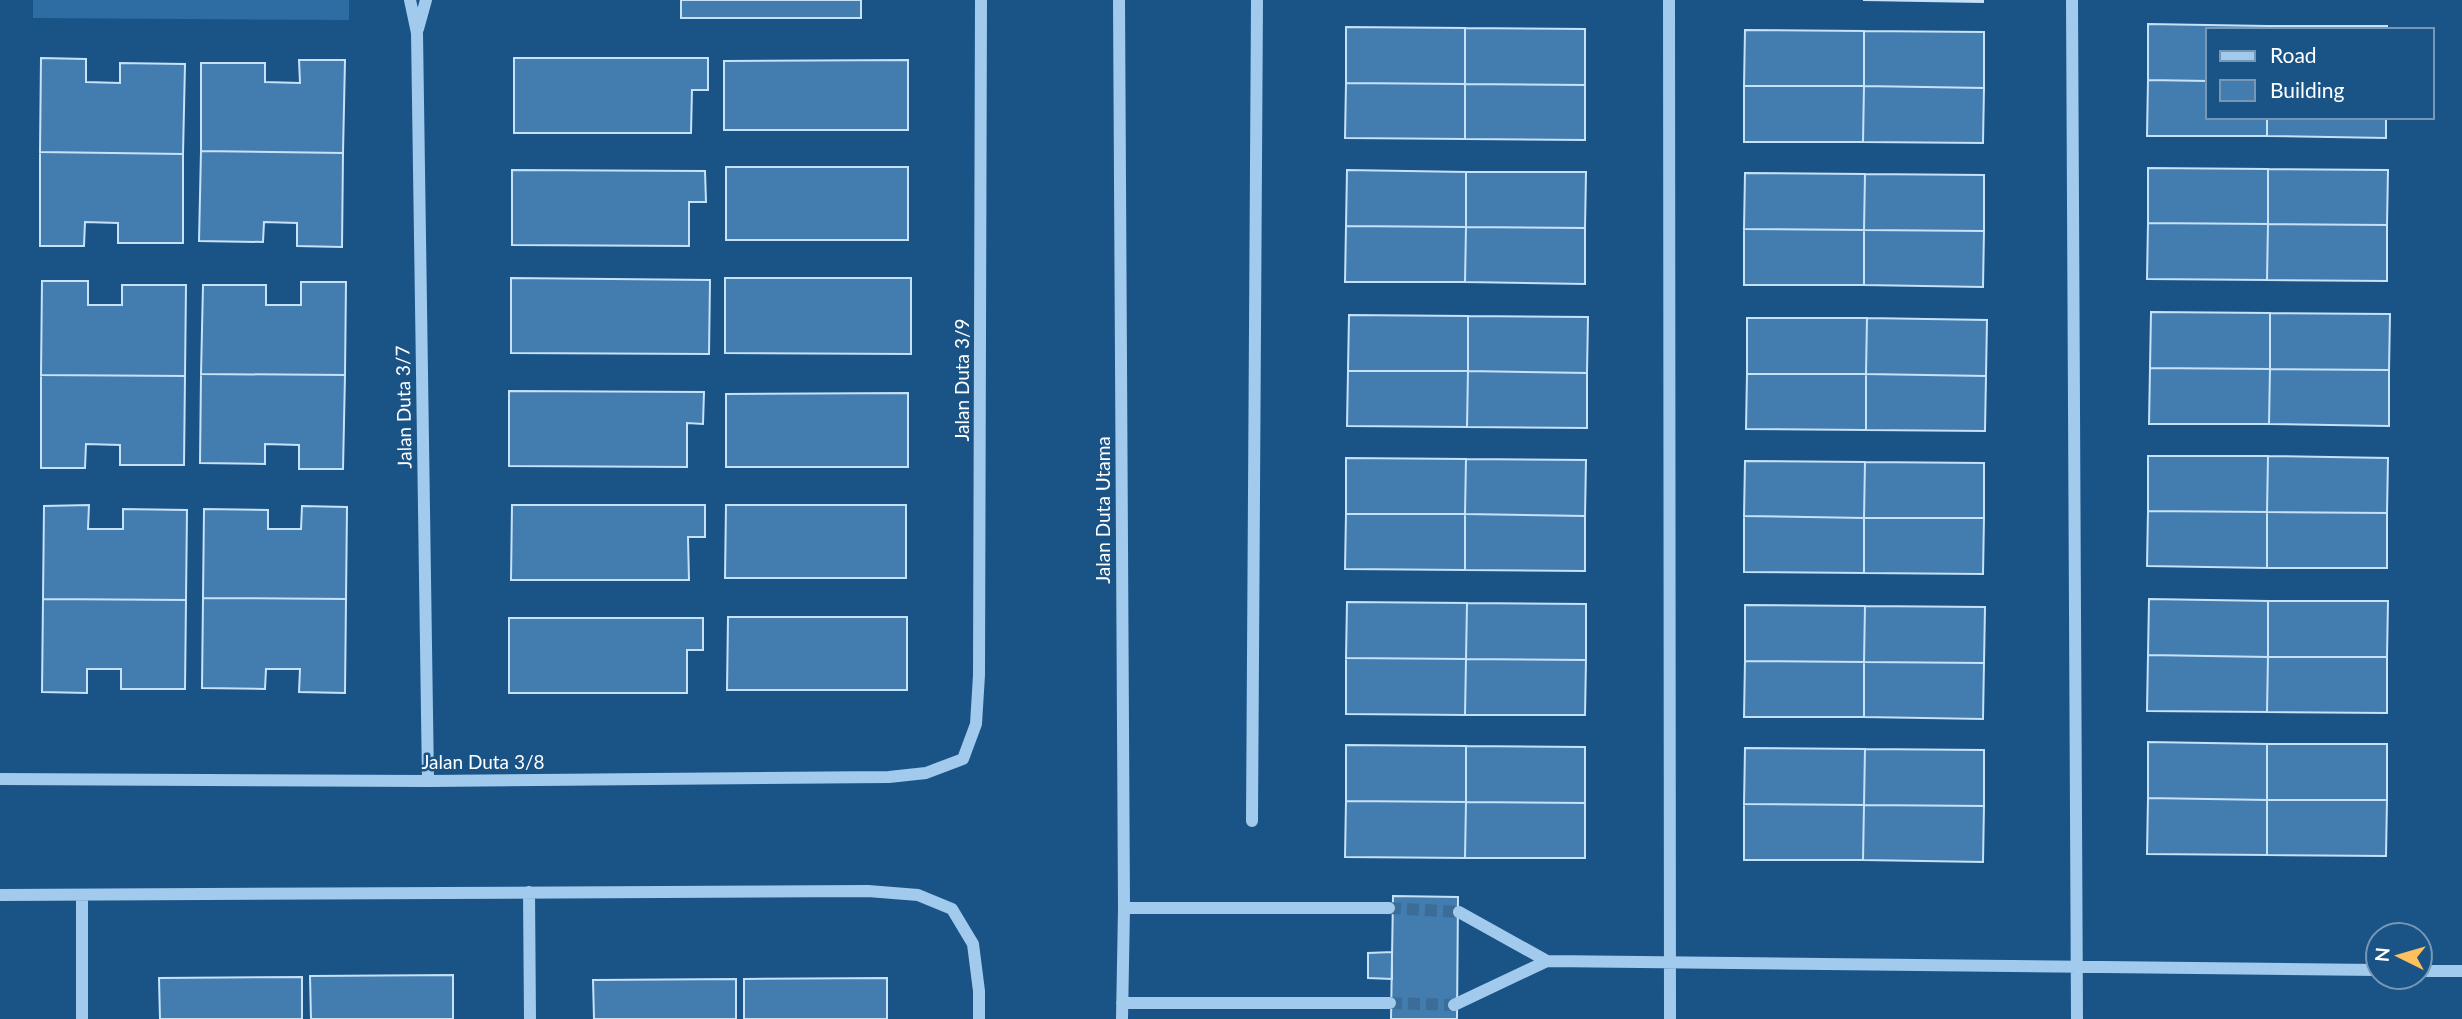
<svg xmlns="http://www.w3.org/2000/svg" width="2462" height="1019" viewBox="0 0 2462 1019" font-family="Lato,sans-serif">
<rect width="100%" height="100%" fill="#1a5386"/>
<path fill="#2d6da4" d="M 33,0 L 349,0 L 349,20 L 33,18 Z"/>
<path fill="#437daf" stroke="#c6e2f9" stroke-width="2" d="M 681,0 L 861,0 L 861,18 L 681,18 Z
M 1863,0 L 1983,0 L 1983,2 Z
M 2148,24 L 2267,26 L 2267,30 L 2208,30 L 2208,81 L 2148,80 Z
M 2267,26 L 2387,26 L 2387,30 L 2267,30 Z
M 1346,27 L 1465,28 L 1465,84 L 1346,83 Z
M 1465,28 L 1585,29 L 1585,85 L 1465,84 Z
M 1745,30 L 1864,31 L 1864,86 L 1744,86 Z
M 1864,31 L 1984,32 L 1984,88 L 1864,86 Z
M 41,58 L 86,59 L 86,82 L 120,83 L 120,63 L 185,64 L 183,154 L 40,152 Z
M 514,58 L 708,58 L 708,90 L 692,90 L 691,133 L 514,133 Z
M 299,60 L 345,60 L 343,153 L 201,151 L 201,63 L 265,63 L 265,82 L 300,83 Z
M 908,60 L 908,130 L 724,130 L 724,61 Z
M 2148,80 L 2208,81 L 2208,117 L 2267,117 L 2267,136 L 2147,136 Z
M 1346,83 L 1465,84 L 1465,139 L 1345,138 Z
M 1465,84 L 1585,85 L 1585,140 L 1465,139 Z
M 1744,86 L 1864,86 L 1863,142 L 1744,142 Z
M 1864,86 L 1984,88 L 1983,143 L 1863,142 Z
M 2267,117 L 2386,117 L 2386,138 L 2267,136 Z
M 201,151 L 343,153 L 342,247 L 297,246 L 297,223 L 264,222 L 263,242 L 199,241 Z
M 40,152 L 183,154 L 183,243 L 118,243 L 118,223 L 85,222 L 84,246 L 40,246 Z
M 726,167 L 908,167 L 908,240 L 726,240 Z
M 2148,168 L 2268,169 L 2268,224 L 2148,223 Z
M 2268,169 L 2388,170 L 2387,225 L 2268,224 Z
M 512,170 L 705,171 L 706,202 L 689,202 L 689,246 L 512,245 Z
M 1347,170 L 1466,172 L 1466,227 L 1346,226 Z
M 1466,172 L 1586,172 L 1585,228 L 1466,227 Z
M 1745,173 L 1865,174 L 1864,230 L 1744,229 Z
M 1865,174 L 1984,175 L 1984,231 L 1864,230 Z
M 2148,223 L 2268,224 L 2267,280 L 2147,279 Z
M 2268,224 L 2387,225 L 2387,281 L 2267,280 Z
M 1346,226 L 1466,227 L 1465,282 L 1345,282 Z
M 1466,227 L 1585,228 L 1585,284 L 1465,282 Z
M 1744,229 L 1864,230 L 1864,285 L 1744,285 Z
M 1864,230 L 1984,231 L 1983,287 L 1864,285 Z
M 511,278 L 710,280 L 709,354 L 511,353 Z
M 725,278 L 911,278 L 911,354 L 725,353 Z
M 42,281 L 88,281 L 88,305 L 122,305 L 122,285 L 186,285 L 185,376 L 41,375 Z
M 301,282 L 346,282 L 345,375 L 201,374 L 203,285 L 266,285 L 266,305 L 301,305 Z
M 2151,312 L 2270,313 L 2270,369 L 2150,368 Z
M 2270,313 L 2390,314 L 2389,370 L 2270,369 Z
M 1349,315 L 1468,316 L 1468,371 L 1348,371 Z
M 1468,316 L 1588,317 L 1587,373 L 1468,371 Z
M 1747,318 L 1867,318 L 1866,374 L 1747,374 Z
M 1867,318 L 1987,320 L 1986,376 L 1866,374 Z
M 2150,368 L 2270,369 L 2269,424 L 2149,424 Z
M 2270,369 L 2389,370 L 2389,426 L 2269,424 Z
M 1348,371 L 1468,371 L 1467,427 L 1347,426 Z
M 1468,371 L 1587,373 L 1587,428 L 1467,427 Z
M 201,374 L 345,375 L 343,469 L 299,469 L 299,445 L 265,444 L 265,464 L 200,463 Z
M 1747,374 L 1866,374 L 1866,430 L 1746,429 Z
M 1866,374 L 1986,376 L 1985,431 L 1866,430 Z
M 41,375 L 185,376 L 184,465 L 120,465 L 120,445 L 86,444 L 85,468 L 41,468 Z
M 509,391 L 704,392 L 703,424 L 687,423 L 687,467 L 509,466 Z
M 908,393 L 908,467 L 726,467 L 726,394 Z
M 2148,456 L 2268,456 L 2267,512 L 2148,511 Z
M 2268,456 L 2388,458 L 2387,513 L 2267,512 Z
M 1346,458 L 1466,459 L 1465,514 L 1346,514 Z
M 1466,459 L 1586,460 L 1585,516 L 1465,514 Z
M 1745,461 L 1865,462 L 1864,518 L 1744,516 Z
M 1865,462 L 1984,463 L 1984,518 L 1864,518 Z
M 89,505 L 88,529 L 123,529 L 123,509 L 187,510 L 186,600 L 43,599 L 44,506 Z
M 512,505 L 705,505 L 705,537 L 688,537 L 689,580 L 511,580 Z
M 726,505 L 906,505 L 906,578 L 725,578 Z
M 302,506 L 347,507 L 346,599 L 203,598 L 204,509 L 268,510 L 268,529 L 301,529 Z
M 2148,511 L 2267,512 L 2267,568 L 2147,566 Z
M 2267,512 L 2387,513 L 2387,568 L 2267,568 Z
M 1346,514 L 1465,514 L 1465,570 L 1345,569 Z
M 1465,514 L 1585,516 L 1585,571 L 1465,570 Z
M 1744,516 L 1864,518 L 1864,573 L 1744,572 Z
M 1864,518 L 1984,518 L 1983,574 L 1864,573 Z
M 203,598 L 346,599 L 345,693 L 299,692 L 300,669 L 266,669 L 265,689 L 202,688 Z
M 43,599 L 186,600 L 185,689 L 121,689 L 121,669 L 87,669 L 87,693 L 42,692 Z
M 2149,599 L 2268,601 L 2268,657 L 2148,655 Z
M 2268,601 L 2388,601 L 2387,657 L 2268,657 Z
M 1347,602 L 1467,603 L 1466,659 L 1346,658 Z
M 1467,603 L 1586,604 L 1586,660 L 1466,659 Z
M 1745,605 L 1865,606 L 1864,662 L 1745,661 Z
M 1865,606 L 1985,607 L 1984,663 L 1864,662 Z
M 728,617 L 907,617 L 907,690 L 727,690 Z
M 509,618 L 703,618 L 703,650 L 687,650 L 687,693 L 509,693 Z
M 2148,655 L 2268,657 L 2267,712 L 2147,711 Z
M 2268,657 L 2387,657 L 2387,713 L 2267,712 Z
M 1346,658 L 1466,659 L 1465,715 L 1346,714 Z
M 1466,659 L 1586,660 L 1585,715 L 1465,715 Z
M 1745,661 L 1864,662 L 1864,717 L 1744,717 Z
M 1864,662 L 1984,663 L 1983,719 L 1864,717 Z
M 2148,742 L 2267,744 L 2267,800 L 2148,798 Z
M 2267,744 L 2387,744 L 2387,800 L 2267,800 Z
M 1346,745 L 1466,746 L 1466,802 L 1346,801 Z
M 1466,746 L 1585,747 L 1585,803 L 1466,802 Z
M 1745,748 L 1865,749 L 1864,805 L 1744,804 Z
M 1865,749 L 1984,750 L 1984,806 L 1864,805 Z
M 2148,798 L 2267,800 L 2267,855 L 2147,854 Z
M 2267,800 L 2387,800 L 2386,856 L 2267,855 Z
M 1346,801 L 1466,802 L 1465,858 L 1345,857 Z
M 1466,802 L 1585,803 L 1585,858 L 1465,858 Z
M 1744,804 L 1864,805 L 1863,860 L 1744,860 Z
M 1864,805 L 1984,806 L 1983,862 L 1863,860 Z
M 1393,896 L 1458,897 L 1457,1019 L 1391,1019 Z
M 1392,952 L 1392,979 L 1368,978 L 1368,953 Z
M 453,975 L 453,1019 L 311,1019 L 310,976 Z
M 302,977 L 302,1019 L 160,1019 L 159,978 Z
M 887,978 L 887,1019 L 744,1019 L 744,979 Z
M 736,979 L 736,1019 L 594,1019 L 593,980 Z"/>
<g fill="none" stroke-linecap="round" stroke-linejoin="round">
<path stroke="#3c6d98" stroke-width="12" stroke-dasharray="12 6" stroke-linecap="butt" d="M 1389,908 L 1459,912
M 1390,1003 L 1454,1005"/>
<path stroke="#a1caec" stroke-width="12" d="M 410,0 L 417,33 L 428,781
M 1119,0 L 1124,908 L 1122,1019
M 1669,0 L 1670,1019
M 2072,0 L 2077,1019
M 418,29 L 426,0
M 0,779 L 428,781 L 889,777 L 926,773 L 963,759 L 976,724 L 979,675 L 981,0
M 1252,821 L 1257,0
M 529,892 L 530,1019
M 0,895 L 868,891 L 918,895 L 952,909 L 973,944 L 979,991 L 979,1019
M 82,896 L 82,1019
M 1124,908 L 1389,908
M 1459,912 L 1547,961
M 2420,971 L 2462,971
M 1122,1003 L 1390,1003
M 1454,1005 L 1547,961 L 2378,970"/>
</g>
<g text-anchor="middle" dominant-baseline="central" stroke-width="5" stroke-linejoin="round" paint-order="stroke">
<g font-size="19" fill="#fff" stroke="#1a5386">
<text transform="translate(961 380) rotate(-90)">Jalan Duta 3/9</text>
<text transform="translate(403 407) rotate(-91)">Jalan Duta 3/7</text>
<text transform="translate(1102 510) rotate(-90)">Jalan Duta Utama</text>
<text x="483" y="761">Jalan Duta 3/8</text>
</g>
</g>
<rect x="2206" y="28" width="228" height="91" fill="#1a5386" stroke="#7698b6" stroke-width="2"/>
<rect x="2220" y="51" width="35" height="10" fill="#a1caec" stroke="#7698b6" stroke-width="2"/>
<text x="2270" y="63" font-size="21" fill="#ffffff">Road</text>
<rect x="2220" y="80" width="35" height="21" fill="#437daf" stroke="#7698b6" stroke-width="2"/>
<text x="2270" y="98" font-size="21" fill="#ffffff">Building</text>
<g transform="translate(2399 956) rotate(275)"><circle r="33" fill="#1a5386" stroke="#7698b6" stroke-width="2"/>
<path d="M0-5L12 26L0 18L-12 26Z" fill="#fec05c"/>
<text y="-10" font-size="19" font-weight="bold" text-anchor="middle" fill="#ffffff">N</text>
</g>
</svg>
